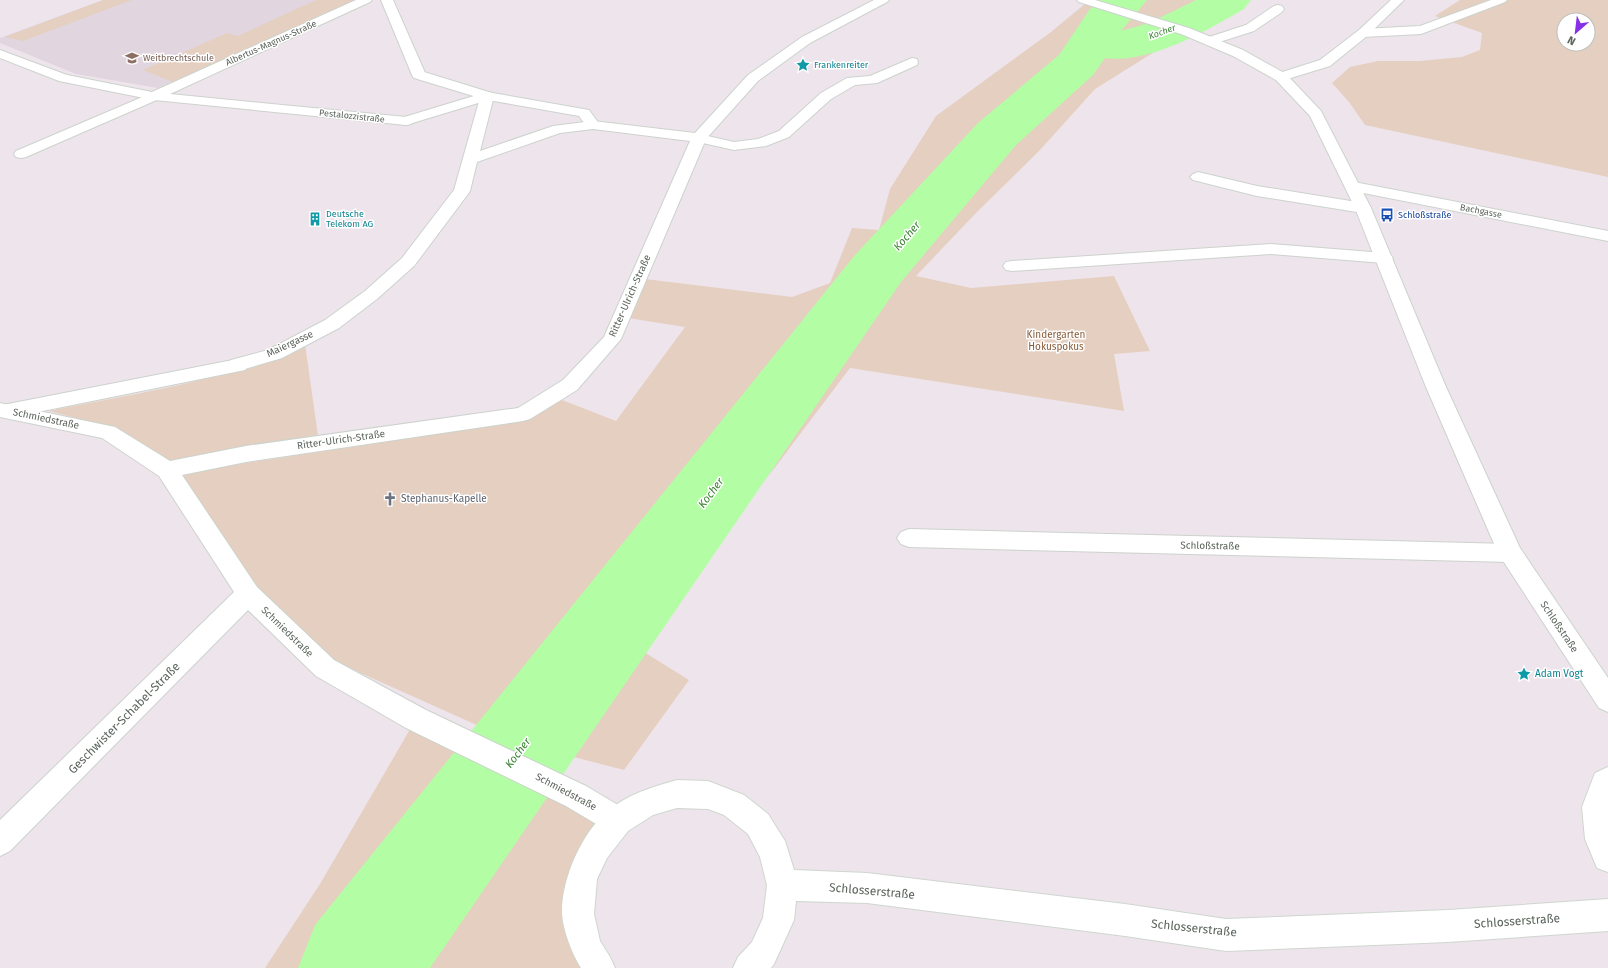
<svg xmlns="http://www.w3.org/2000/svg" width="1608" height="968" viewBox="0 0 1608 968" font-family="'Fira Sans',sans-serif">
<rect width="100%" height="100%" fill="#eee4ec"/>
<path fill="#e1d5df" d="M 103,0 L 356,0 L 158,88 L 76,74 L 0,43 L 0,38 Z"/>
<path fill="#e5cfc0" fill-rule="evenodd" d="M 103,0 L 132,0 L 23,41 L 5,37 Z
M 316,0 L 356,0 L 173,82 L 143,70 L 227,33 L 238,36 Z
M 1090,0 L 1250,0 L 1194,31 L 1175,23 Z
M 1460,0 L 1608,0 L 1608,177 L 1365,125 L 1349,102 L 1332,83 L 1350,67 L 1378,61 L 1420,61 L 1462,57 L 1480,50 L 1482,33 L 1435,16 ZM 1564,20 L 1588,20 L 1588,44 L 1564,44 Z
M 1086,3 L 1188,34 L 1159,49 L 1095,89 L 1040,150 L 975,214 L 916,276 L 971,288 L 1114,276 L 1150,351 L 1114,354 L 1124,411 L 850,368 L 776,466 L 631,644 L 689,680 L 624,770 L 512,741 L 334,661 L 253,587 L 180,473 L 524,421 L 562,400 L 616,421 L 685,327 L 628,318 L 645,279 L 792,297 L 830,283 L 852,228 L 879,230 L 890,189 L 936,116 L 1051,32 Z
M 305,344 L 318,436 L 172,464 L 114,428 L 49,411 C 135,393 225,382 305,344 Z
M 416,719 L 618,821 L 582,879 L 606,968 L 265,968 L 320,884 Z"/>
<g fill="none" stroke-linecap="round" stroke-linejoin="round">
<path fill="#b3fea4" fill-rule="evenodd" d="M 1100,0 L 1147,0 L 1121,31 L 1149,23 L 1196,0 L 1251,0 L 1244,9 C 1206,31 1150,64 1105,58 L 1093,75 L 1016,145 L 901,282 L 430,968 L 298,968 L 315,925 L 855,255 L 978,123 L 1059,55 L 1090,9 Z"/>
<g stroke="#ccd3cc" stroke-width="2">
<path id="service" d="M 381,0 L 393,0 L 426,75 L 424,78 L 414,78 L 412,75 Z
M 1491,0 L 1507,0 L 1505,2 L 1421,34 L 1363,37 L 1359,36 L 1357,33 L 1359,30 L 1363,29 L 1420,26 Z
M 1278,5 L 1282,6 L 1284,9 L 1282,12 L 1254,31 L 1210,45 L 1206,44 L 1204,41 L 1206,38 L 1246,25 L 1274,6 Z
M 912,58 L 917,59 L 918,62 L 917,65 L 877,83 L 855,85 L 831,99 L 789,137 L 766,146 L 734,150 L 694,141 L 692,138 L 694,135 L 699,134 L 734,142 L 758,139 L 779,131 L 821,93 L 847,78 L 870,76 Z
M 154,92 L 159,93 L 161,96 L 159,99 L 26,157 L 21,158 L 16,157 L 14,154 L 16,151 Z
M 487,92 L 589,110 L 600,125 L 598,128 C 588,131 585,124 579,116 L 488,100 L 406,125 L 401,124 L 399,121 L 401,118 Z
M 1198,172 L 1257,186 L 1363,203 L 1369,205 L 1371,208 L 1369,211 L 1363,213 L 1257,196 L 1193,180 L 1190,177 L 1193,174 Z
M 1271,244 L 1384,253 L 1390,254 L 1393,258 L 1390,262 L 1384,263 L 1271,254 L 1012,271 L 1006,270 L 1003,266 L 1006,262 L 1012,261 Z
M 238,359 L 245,360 L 248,365 L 245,370 L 8,418 L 0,415 L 1,406 L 8,404 Z"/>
</g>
<g stroke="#ccd3cc" stroke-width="2">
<path id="minor" d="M 356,0 L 372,0 L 370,2 L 170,94 L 406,117 L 411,118 L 413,121 L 411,124 L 406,125 L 154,100 L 59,81 L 0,58 L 0,50 L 67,75 L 152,92 Z
M 874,0 L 889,0 L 887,2 L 810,43 L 758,81 L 706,139 L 621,339 L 577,390 L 530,419 L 523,421 L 246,462 L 182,475 L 257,587 L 334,660 L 426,710 L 586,786 L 628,811 L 633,821 L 628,831 L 618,835 L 608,831 L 566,806 L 406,728 L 316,676 L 248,610 L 10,851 L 0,856 L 0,820 L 234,592 L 159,476 L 102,438 L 0,417 L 0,403 L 115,427 L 170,461 L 246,446 L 518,408 L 563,380 L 604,337 L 690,141 L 593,129 L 560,133 L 477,162 L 470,191 L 468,194 L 414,266 L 377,299 L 339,328 L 282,358 L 238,371 L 231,370 L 228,365 L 231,360 L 268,350 L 325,320 L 365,291 L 402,258 L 454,190 L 480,98 L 414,78 L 412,75 L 414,72 L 424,72 L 492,93 L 494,96 L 480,151 L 553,126 L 593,121 L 695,133 L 748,75 L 802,37 Z
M 1391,0 L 1404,0 L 1367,36 L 1330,66 L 1281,81 L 1276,80 L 1274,77 L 1276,74 L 1320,60 L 1359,30 Z
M 1354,182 L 1608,231 L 1608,241 L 1348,190 L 1346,187 L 1348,184 Z
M 909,529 L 1510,544 L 1518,546 L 1522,553 L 1518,560 L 1510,562 L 909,547 L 901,544 L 897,538 L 901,532 Z"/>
</g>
<g stroke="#ccd3cc" stroke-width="2">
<path id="tertiary" d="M 1077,0 L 1095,0 L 1189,28 L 1243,50 L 1286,74 L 1321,111 L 1371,208 L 1446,387 L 1520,548 L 1608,678 L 1608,712 L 1599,708 L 1498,553 L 1426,387 L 1355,208 L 1310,116 L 1276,80 L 1233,56 L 1181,34 L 1079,2 Z"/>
</g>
<g stroke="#ced7ce" stroke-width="2">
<path id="secondary" d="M 1608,767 L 1608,872 L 1597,868 L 1585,839 L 1582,807 L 1595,773 Z
M 677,780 L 708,781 L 744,795 L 768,814 L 785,841 L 794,870 L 867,873 L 1125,904 L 1226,919 L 1448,910 L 1608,899 L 1608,931 L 1448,942 L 1226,951 L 1125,936 L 867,903 L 796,901 L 794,920 L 774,964 L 771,968 L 733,968 L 738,957 L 752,942 L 763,918 L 767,885 L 760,857 L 748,834 L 724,815 L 708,809 L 677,808 L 653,815 L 628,831 L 607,858 L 597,879 L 594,914 L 600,941 L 610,957 L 615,968 L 581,968 C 572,954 563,930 562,914 C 561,880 582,832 608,811 C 628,794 652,787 677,780 Z"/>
</g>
<use href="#service" fill="#fff" fill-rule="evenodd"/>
<use href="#minor" fill="#fff" fill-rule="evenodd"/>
<use href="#tertiary" fill="#fff" fill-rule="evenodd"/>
<use href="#secondary" fill="#fff" fill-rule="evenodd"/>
</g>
<defs>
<g id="school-bare" transform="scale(1.08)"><path d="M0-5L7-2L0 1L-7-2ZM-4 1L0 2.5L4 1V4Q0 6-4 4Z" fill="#8d6e63" stroke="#fff" stroke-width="2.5" paint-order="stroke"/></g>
<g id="sight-bare" transform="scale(1.08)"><path d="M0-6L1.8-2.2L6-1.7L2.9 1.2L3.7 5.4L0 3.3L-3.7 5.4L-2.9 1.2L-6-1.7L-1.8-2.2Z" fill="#0f9aa8" stroke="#fff" stroke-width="2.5" paint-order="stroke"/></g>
<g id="bus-bare" transform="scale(1.08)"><path d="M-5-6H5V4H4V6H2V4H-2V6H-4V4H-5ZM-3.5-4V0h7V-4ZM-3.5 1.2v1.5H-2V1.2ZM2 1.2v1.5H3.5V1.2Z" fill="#1a4fb4" stroke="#fff" stroke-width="2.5" paint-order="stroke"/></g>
<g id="building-bare" transform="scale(1.08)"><path d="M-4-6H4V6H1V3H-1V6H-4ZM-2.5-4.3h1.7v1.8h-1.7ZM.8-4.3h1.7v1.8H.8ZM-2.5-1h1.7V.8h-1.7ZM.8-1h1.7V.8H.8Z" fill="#0f9aa8" stroke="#fff" stroke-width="2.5" paint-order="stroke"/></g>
<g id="church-bare" transform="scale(1.08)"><path d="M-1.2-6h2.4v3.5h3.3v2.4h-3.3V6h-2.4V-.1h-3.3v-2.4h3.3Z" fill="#6b7280" stroke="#fff" stroke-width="2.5" paint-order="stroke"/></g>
</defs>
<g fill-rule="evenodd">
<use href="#school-bare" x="132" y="58"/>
<use href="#sight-bare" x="803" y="65"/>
<use href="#bus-bare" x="1387" y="215"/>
<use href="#building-bare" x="315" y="219"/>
<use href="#church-bare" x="390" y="499"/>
<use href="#sight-bare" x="1524" y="674"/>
</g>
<g text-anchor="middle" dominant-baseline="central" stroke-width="3" stroke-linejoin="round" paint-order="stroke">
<g font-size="9" font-style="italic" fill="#3b8333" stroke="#fff">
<text transform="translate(1162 32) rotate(-20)">Kocher</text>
</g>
<g font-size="9" fill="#5c645c" stroke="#fff">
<text transform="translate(271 43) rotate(-24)">Albertus-Magnus-Straße</text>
<text transform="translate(352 116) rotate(6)">Pestalozzistraße</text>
<text transform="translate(1481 211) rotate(11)">Bachgasse</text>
</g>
<g font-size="9" fill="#785e54" stroke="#fff" text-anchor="start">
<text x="143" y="58">Weitbrechtschule</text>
</g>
<g font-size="9" fill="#0d838f" stroke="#fff" text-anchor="start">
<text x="814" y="65">Frankenreiter</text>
<text x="326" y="214">Deutsche<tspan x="326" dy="10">Telekom AG</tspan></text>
</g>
<g font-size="9" fill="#164399" stroke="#fff" text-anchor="start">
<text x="1398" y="215">Schloßstraße</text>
</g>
<g font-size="10" fill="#5c645c" stroke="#fff">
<text transform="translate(630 296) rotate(-66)">Ritter-Ulrich-Straße</text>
<text transform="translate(290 344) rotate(-25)">Maiergasse</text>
<text transform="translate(46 419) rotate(12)">Schmiedstraße</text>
<text transform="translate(341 440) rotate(-8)">Ritter-Ulrich-Straße</text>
<text transform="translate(1210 546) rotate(1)">Schloßstraße</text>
<text transform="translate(1559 627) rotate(56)">Schloßstraße</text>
<text transform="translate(287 632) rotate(44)">Schmiedstraße</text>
<text transform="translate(566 792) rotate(28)">Schmiedstraße</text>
</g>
<g font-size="10" fill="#885b37" stroke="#fff">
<text x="1056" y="335">Kindergarten<tspan x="1056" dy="12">Hokuspokus</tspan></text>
</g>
<g font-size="10" fill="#5b616d" stroke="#fff" text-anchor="start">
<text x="401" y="499">Stephanus-Kapelle</text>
</g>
<g font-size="10" fill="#0d838f" stroke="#fff" text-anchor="start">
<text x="1535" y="674">Adam Vogt</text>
</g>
<g font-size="11" font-style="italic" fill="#3b8333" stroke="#fff">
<text transform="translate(907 236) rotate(-49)">Kocher</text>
<text transform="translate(711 493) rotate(-53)">Kocher</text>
<text transform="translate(518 753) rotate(-53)">Kocher</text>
</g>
<g font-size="12" fill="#5c645c" stroke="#fff">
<text transform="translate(124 718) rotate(-45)">Geschwister-Schabel-Straße</text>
<text transform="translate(872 891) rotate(5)">Schlosserstraße</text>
<text transform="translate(1517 921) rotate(-4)">Schlosserstraße</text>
<text transform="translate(1194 928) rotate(6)">Schlosserstraße</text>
</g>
</g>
<g transform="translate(1576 32) rotate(208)"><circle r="19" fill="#ffffff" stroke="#bec1be"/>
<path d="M0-3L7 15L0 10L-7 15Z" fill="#8731e7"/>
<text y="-6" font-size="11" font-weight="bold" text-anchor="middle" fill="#5c645c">N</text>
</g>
</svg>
